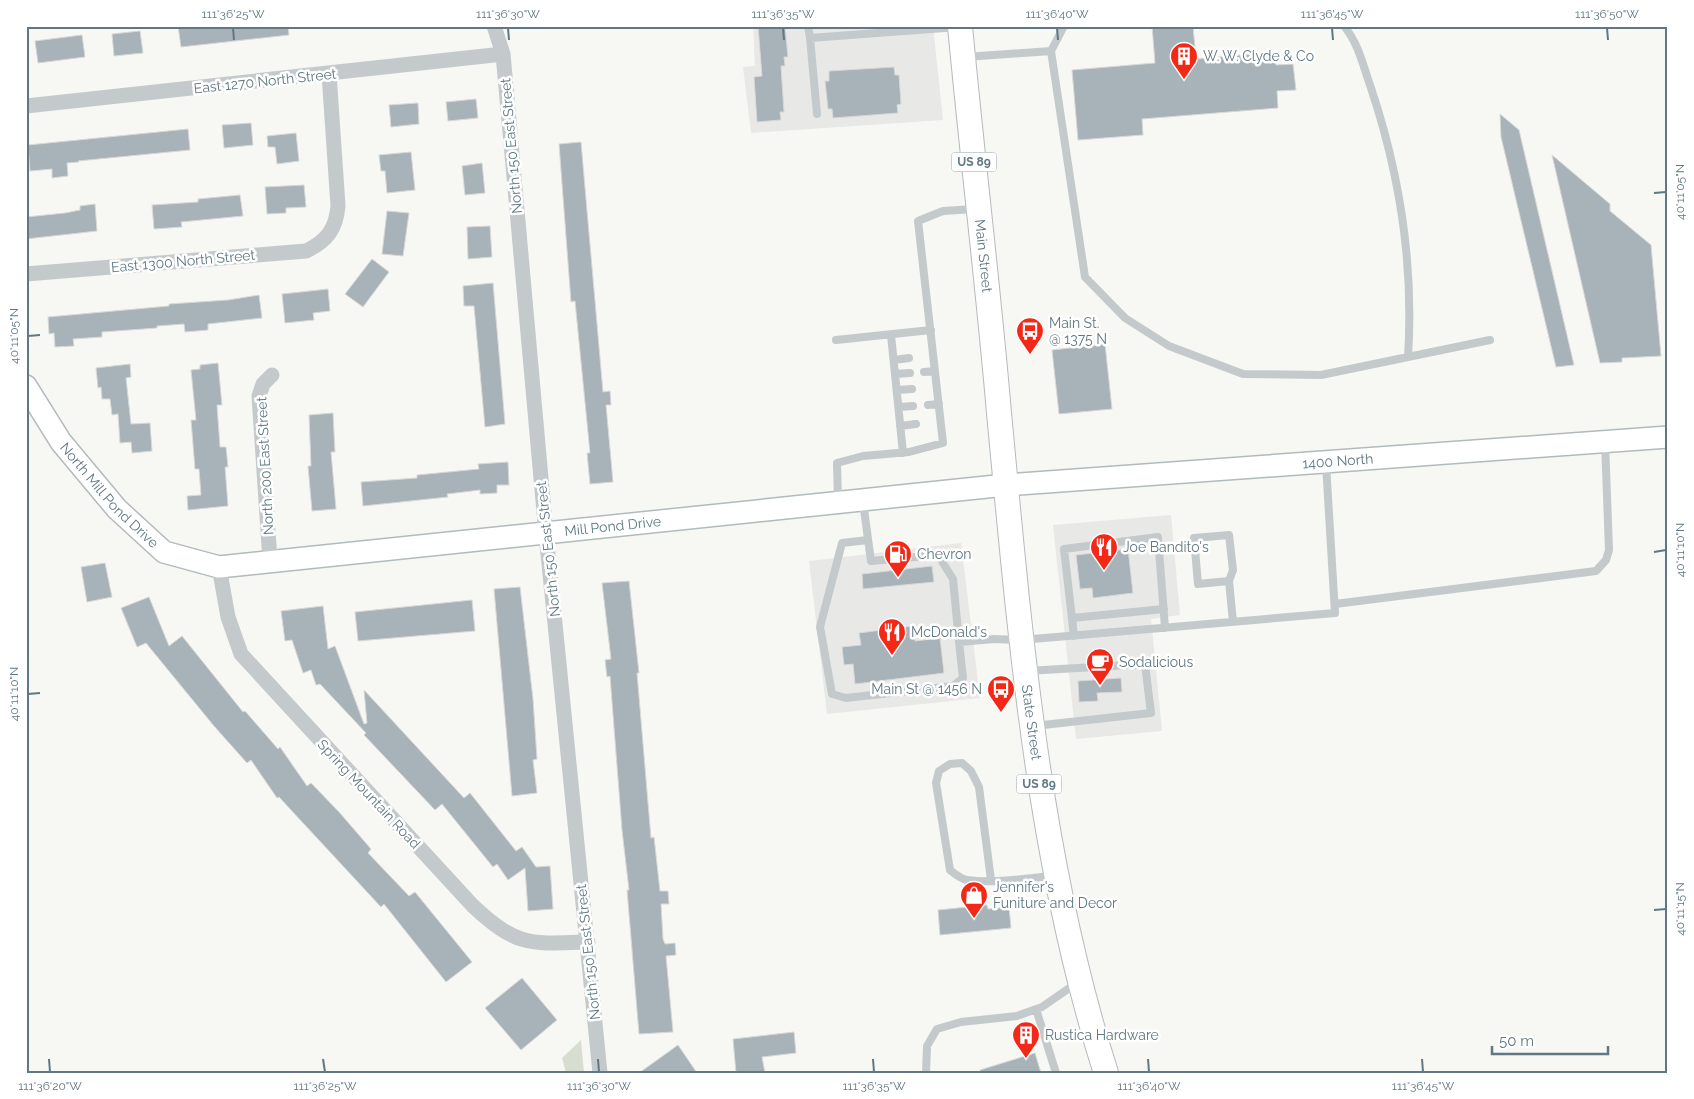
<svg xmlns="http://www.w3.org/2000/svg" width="1694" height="1099" viewBox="0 0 1694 1099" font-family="Raleway,sans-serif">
<rect width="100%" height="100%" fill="#f7f7f3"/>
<path fill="#e8e8e7" d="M 753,26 L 933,26 L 943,120 L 751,133 L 743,67 L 755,66 Z
M 1171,515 L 1180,615 L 1151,619 L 1162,731 L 1076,739 L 1053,525 Z
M 961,543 L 980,698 L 827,714 L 809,561 Z"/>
<path fill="#d8ddd2" d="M 581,1040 L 584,1073 L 566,1073 L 562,1058 Z"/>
<path fill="#a7b3b8" stroke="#d9d8d6" d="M 178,26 L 288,26 L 289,35 L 181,47 Z
M 758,26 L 785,26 L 788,57 L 784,57 L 785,66 L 781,66 L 784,112 L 780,112 L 781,120 L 757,122 L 754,77 L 762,76 Z
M 1152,26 L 1193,26 L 1196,59 L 1275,52 L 1276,65 L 1293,64 L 1296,90 L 1277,91 L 1278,108 L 1142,119 L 1143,135 L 1078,140 L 1072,70 L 1155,63 Z
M 140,31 L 143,53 L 114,56 L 112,34 Z
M 82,35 L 85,57 L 38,63 L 35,41 Z
M 894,67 L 895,75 L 899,75 L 901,104 L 897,105 L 898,113 L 833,118 L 832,109 L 828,109 L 825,81 L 829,81 L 829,71 Z
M 476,99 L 478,118 L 448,121 L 446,102 Z
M 418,103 L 419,124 L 391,127 L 389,105 Z
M 1500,114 L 1519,130 L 1574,365 L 1556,367 L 1501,137 Z
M 251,123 L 253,145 L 224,148 L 222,125 Z
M 188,129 L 190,150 L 78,161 L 79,162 L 67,163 L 68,176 L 52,178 L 52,169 L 30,171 L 28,145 Z
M 296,133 L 299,161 L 277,164 L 275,147 L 268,147 L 267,136 Z
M 581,142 L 603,392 L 610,391 L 611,405 L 606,405 L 613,482 L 590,484 L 587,453 L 590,453 L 575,301 L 571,302 L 559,144 Z
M 411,152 L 415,190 L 387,193 L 385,171 L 381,171 L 379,155 Z
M 1552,155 L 1610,204 L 1610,211 L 1651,245 L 1661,356 L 1622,358 L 1622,362 L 1600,363 Z
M 482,163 L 485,193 L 465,195 L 462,166 Z
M 304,185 L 306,207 L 286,208 L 286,213 L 267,214 L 265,187 Z
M 240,195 L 243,216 L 181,222 L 182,227 L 154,229 L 152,205 L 198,202 L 198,199 Z
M 95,204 L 97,231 L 26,239 L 26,217 L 65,213 L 80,210 L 80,206 Z
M 387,211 L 409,213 L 403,256 L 382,254 Z
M 490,226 L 492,257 L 468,259 L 467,227 Z
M 372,259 L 389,272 L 363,307 L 345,294 Z
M 493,283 L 505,424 L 485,427 L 474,306 L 464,306 L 463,286 Z
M 328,289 L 330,311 L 313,313 L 314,320 L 285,323 L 282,294 Z
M 259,295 L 262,318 L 208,324 L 208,330 L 185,332 L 184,324 L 157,326 L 157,328 L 102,332 L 102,337 L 73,339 L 74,346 L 55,347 L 54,333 L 49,334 L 48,317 L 169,306 L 169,304 L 228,300 Z
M 1105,344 L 1112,409 L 1059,414 L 1052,350 Z
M 218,363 L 222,405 L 217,405 L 220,447 L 226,447 L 228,467 L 225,467 L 228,506 L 188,510 L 187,496 L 201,495 L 199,469 L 195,469 L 191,420 L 196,420 L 191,370 L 200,369 L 200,365 Z
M 130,364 L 131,377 L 126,378 L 131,424 L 150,423 L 152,451 L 132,453 L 131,442 L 120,443 L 118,414 L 112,415 L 110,399 L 102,399 L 101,387 L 98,388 L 96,368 Z
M 333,413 L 335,452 L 331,452 L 336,509 L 312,511 L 308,466 L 311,466 L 309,415 Z
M 508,462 L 509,485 L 497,485 L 497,493 L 480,494 L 480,490 L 447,494 L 448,497 L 363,506 L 361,482 L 417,478 L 417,475 L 479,469 L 478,464 Z
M 1128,549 L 1133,593 L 1093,598 L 1092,588 L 1080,589 L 1076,555 Z
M 105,563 L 112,597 L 87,602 L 81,567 Z
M 932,566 L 934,582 L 863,589 L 862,574 Z
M 629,581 L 639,673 L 637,673 L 651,838 L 654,837 L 660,891 L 668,891 L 669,904 L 661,904 L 663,939 L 665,944 L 675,943 L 676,955 L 666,956 L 673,1032 L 639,1034 L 627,890 L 629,890 L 622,830 L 610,676 L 607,677 L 605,660 L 611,659 L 602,583 Z
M 520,587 L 533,699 L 537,759 L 533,760 L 537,793 L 512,796 L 494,589 Z
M 149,597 L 169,646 L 182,636 L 243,712 L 245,711 L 278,749 L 280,747 L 307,786 L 311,783 L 339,812 L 371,849 L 368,853 L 409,896 L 415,892 L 472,962 L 446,982 L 384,904 L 381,907 L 279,797 L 277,798 L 251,760 L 247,763 L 214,726 L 146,643 L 137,647 L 121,608 Z
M 472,600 L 475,631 L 358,641 L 355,612 Z
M 323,606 L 328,649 L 335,646 L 364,724 L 367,723 L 364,690 L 464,798 L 470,793 L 516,851 L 522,847 L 536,867 L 550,866 L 553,909 L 528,911 L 525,868 L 508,880 L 497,864 L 493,867 L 442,804 L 435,810 L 364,735 L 366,733 L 320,684 L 316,685 L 311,670 L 303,673 L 292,640 L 285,641 L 281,611 Z
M 913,626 L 915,641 L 940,638 L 944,673 L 855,684 L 853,664 L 844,665 L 842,647 L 861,645 L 859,633 Z
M 1121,678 L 1122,692 L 1097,693 L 1098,701 L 1079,702 L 1078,681 Z
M 987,905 L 988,909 L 1009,907 L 1011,928 L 940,935 L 938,910 Z
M 522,978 L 557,1020 L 521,1050 L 485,1008 Z
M 794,1032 L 796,1053 L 762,1057 L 765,1073 L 736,1073 L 733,1039 Z
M 678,1045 L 697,1073 L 639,1073 Z
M 1035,1053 L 1041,1073 L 980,1073 L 980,1070 Z"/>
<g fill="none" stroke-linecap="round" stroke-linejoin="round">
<g stroke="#b1babd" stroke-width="24">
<g id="secondary">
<path id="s1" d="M 26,386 L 61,442 L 117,509 L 164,552 L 219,567 L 1006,485 L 1668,437"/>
</g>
</g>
<g stroke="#b4bbbe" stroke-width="26">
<g id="primary">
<path id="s2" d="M 960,26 C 972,155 988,284 999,413 C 1020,635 1038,859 1106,1073"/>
</g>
</g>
<path stroke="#c4c9cc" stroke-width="8" d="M 808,26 L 810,38
M 1344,26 C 1359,44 1363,66 1371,88 C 1400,175 1414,265 1408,357
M 1051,51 L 1064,26
M 965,57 L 1051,51 L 1085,277 L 1125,318 L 1169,346 L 1243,374 L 1321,375 L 1490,340
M 817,114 L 810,38 L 958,27
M 891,335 L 903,453
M 836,340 L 931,330
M 894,360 L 909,358
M 924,372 L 935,371
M 895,374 L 910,373
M 897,390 L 912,389
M 928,405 L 939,404
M 899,407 L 913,406
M 900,426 L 916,424
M 838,501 L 837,463 L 863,456 L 909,452 L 943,443 L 918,221 L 943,211 L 975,209
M 863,502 L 871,561 L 938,555 L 953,579 L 959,642 L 994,639 L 1021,640 L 1335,613 L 1326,464
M 868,540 L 842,543 L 820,627 L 832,694 L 846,698 L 953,686 L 963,678 L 959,642
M 1229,581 L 1198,584 L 1194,538 L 1229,535 L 1233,570 L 1229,581 L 1233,622
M 1335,604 L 1596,571 L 1606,560 L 1609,550 L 1605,442
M 1072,618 L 1164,609
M 1074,636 L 1064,549 L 1158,537 L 1165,628
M 1027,671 L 1145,664 L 1151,713 L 1034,726
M 991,880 L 979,787 L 971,771 L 962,763 L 950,764 L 939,771 L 936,783 L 950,870 C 955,874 961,879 967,880 C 994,884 1026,878 1054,876
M 1036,1009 L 1056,1073
M 926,1073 L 927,1046 L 937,1029 L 961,1022 L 1017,1016 L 1042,1007 L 1078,982"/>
<path stroke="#c4c9cc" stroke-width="15" d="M 494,26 L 503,54 L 546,534 L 600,1073
M 26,106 L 503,54
M 26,274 L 306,251 C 327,241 336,229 338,206 L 329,74
M 270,561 L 259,396 L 263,384 L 272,375
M 219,567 L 228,617 L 241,654 L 473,906 C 517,947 530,944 588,942"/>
<use href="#secondary" stroke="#fff" stroke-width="21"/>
<use href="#primary" stroke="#fff" stroke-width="24"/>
</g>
<path fill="none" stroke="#5f7882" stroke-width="2" d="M 233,28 L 234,40M 508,28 L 509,40M 783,28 L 784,40M 1057,28 L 1058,40M 1332,28 L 1333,40M 1607,28 L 1608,40M 1654,193 L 1666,192M 28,336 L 40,335M 1654,552 L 1666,550M 28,694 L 40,693M 1654,910 L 1666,909M 49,1059 L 50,1072M 323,1059 L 325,1072M 598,1059 L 599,1072M 873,1059 L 874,1072M 1148,1059 L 1149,1072M 1422,1059 L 1423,1072"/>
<defs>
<g id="building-pin" transform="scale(1.4375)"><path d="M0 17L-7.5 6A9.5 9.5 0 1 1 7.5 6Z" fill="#f42817" stroke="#fff"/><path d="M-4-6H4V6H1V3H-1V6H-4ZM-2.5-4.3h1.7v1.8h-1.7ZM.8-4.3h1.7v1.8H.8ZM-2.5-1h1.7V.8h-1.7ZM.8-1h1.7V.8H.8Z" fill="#fff"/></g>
<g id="bus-pin" transform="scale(1.4375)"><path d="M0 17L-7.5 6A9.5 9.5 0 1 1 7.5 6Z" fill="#f42817" stroke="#fff"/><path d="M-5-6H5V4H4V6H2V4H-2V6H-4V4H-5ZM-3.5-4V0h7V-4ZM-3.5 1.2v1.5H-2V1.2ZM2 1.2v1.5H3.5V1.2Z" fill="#fff"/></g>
<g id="restaurant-pin" transform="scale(1.4375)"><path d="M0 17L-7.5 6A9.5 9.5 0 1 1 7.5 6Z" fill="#f42817" stroke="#fff"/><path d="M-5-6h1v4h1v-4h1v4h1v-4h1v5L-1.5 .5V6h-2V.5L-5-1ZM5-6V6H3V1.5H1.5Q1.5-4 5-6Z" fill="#fff"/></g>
<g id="fuel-pin" transform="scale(1.4375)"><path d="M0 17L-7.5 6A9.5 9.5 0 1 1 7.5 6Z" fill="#f42817" stroke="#fff"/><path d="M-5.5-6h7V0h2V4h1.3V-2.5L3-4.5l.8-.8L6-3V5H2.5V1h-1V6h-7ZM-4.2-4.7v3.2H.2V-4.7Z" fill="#fff"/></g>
<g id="cafe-pin" transform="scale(1.4375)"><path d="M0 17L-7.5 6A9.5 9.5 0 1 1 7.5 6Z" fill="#f42817" stroke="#fff"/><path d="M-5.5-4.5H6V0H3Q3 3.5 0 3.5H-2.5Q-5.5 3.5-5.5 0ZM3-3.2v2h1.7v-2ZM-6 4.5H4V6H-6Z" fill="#fff"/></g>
<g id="shop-pin" transform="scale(1.4375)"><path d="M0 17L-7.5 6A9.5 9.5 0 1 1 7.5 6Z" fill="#f42817" stroke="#fff"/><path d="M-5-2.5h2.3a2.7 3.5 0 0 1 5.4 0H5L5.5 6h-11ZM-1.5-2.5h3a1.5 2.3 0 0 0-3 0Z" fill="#fff"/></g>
</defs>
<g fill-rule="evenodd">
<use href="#building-pin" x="1184" y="56"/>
<use href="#bus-pin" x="1030" y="331"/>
<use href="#restaurant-pin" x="1104" y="547"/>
<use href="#fuel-pin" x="898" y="554"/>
<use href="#restaurant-pin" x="892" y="632"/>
<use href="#cafe-pin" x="1100" y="662"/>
<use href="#bus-pin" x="1001" y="689"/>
<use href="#shop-pin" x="974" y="895"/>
<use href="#building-pin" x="1026" y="1035"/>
</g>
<g text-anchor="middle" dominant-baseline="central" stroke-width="5" stroke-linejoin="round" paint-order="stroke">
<g fill="#fff" stroke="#8fa0a8" stroke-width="1">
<rect x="951.5" y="152.5" width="45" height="19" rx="4"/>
<rect x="1016.5" y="774.5" width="45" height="19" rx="4"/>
</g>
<g font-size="12" font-weight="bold" fill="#5f7882">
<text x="974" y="162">US 89</text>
<text x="1039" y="784">US 89</text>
</g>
<g font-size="14" fill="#5f7882" stroke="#fff" text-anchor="start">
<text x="1203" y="56">W. W. Clyde &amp; Co</text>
<text x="1049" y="323">Main St.<tspan x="1049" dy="16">@ 1375 N</tspan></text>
<text x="1123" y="547">Joe Bandito's</text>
<text x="917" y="554">Chevron</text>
<text x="911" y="632">McDonald's</text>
<text x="1119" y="662">Sodalicious</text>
<text x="982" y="689" text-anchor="end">Main St @ 1456 N</text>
<text x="993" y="887">Jennifer's<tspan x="993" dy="16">Funiture and Decor</tspan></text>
<text x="1045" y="1035">Rustica Hardware</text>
</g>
<g font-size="14" fill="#5f7882" stroke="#fff">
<text transform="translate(265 81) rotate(-6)">East 1270 North Street</text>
<text transform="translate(511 146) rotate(-95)">North 150 East Street</text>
<text stroke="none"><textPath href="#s2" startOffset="231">Main Street</textPath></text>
<text transform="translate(183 261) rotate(-5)">East 1300 North Street</text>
<text stroke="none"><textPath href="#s1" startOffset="1398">1400 North</textPath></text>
<text transform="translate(265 466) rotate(-93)">North 200 East Street</text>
<text stroke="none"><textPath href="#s1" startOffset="138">North Mill Pond Drive</textPath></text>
<text stroke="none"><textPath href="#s1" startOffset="670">Mill Pond Drive</textPath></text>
<text transform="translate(548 549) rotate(-96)">North 150 East Street</text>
<text stroke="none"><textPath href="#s2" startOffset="700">State Street</textPath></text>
<text transform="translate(369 794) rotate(47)">Spring Mountain Road</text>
<text transform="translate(588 952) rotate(-96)">North 150 East Street</text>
</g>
</g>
<rect width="1694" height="1099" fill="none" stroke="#ffffff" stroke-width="55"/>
<path d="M1492 1046v8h116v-8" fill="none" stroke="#5f7882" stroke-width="2.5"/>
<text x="1499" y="1046" font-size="15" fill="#5f7882" stroke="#ffffff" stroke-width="4" paint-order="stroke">50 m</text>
<rect x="28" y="28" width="1638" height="1044" fill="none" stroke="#5f7882" stroke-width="2"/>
<g font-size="12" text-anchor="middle" fill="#5f7882">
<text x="233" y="18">111°36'25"W</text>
<text x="508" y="18">111°36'30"W</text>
<text x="783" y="18">111°36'35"W</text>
<text x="1057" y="18">111°36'40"W</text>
<text x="1332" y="18">111°36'45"W</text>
<text x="1607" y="18">111°36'50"W</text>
<text transform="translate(1680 192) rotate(-90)" y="4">40°11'05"N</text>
<text transform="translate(14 336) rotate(-90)" y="4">40°11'05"N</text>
<text transform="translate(1680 550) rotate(-90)" y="4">40°11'10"N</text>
<text transform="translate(14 694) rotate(-90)" y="4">40°11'10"N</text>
<text transform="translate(1680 909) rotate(-90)" y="4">40°11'15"N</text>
<text x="50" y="1090">111°36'20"W</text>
<text x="325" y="1090">111°36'25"W</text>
<text x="599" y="1090">111°36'30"W</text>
<text x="874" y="1090">111°36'35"W</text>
<text x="1149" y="1090">111°36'40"W</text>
<text x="1423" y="1090">111°36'45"W</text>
</g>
</svg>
